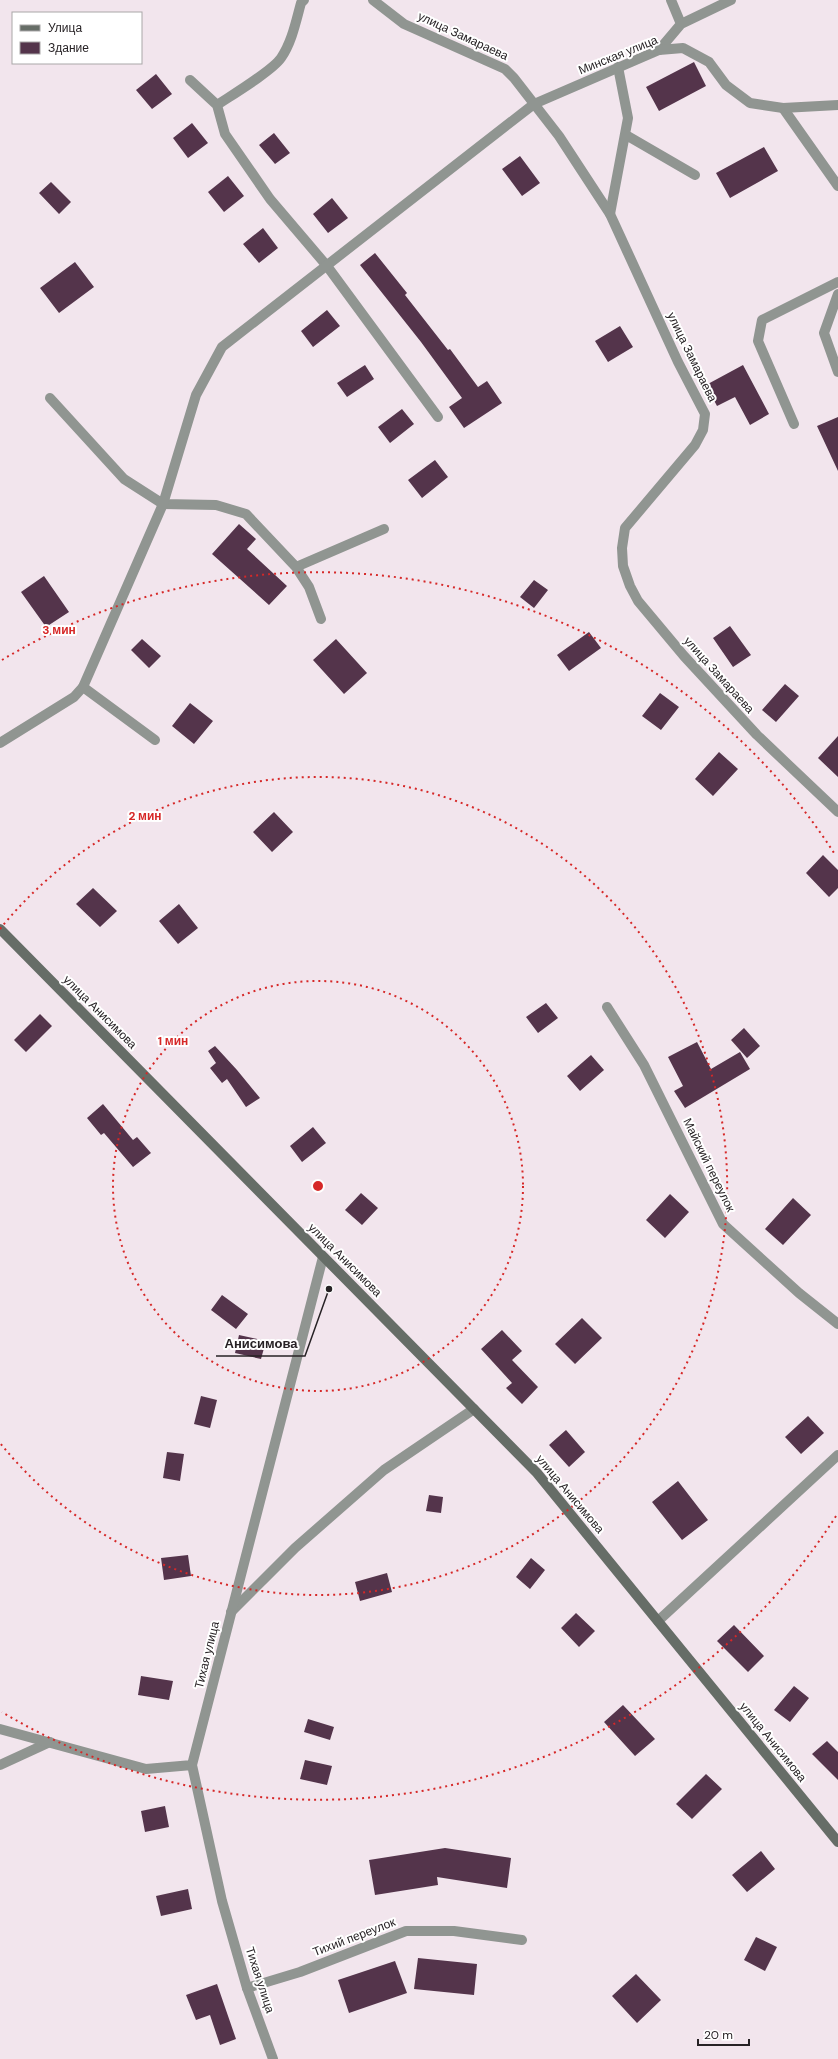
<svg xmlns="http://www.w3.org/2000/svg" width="838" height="2059" viewBox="0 0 838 2059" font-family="'DM Sans',sans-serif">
<rect width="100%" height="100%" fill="#f2e5ed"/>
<path fill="#54344b" d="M 694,62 L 706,86 L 659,111 L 646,87 Z
M 156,74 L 172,94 L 152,109 L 136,90 Z
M 192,123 L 208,143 L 188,158 L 173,138 Z
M 274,133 L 290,153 L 275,164 L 259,145 Z
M 764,147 L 778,171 L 730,198 L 716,173 Z
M 520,156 L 540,183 L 522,196 L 502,169 Z
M 228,176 L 244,196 L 224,212 L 208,192 Z
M 51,182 L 71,202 L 59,214 L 39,193 Z
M 332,198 L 348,218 L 328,233 L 313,214 Z
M 263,228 L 278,248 L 259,263 L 243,244 Z
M 375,253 L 407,293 L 405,295 L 448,350 L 450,349 L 478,387 L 487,381 L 502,403 L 464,428 L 449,407 L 462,398 L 421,342 L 360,265 Z
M 75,262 L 94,287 L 59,313 L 40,288 Z
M 327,310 L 340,326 L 313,347 L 301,331 Z
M 620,326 L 633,347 L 608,362 L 595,341 Z
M 365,365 L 374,379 L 347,397 L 337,383 Z
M 743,365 L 769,414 L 750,425 L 735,397 L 717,406 L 706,385 Z
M 402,409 L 414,424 L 390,443 L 378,427 Z
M 838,417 L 838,471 L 817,426 Z
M 435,460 L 448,477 L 422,498 L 408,480 Z
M 239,524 L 256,539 L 247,549 L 287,586 L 269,605 L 212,554 Z
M 44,576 L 69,612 L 46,627 L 21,592 Z
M 534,580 L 548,590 L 534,608 L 520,597 Z
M 730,626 L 751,655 L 733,667 L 713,638 Z
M 589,632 L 601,648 L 569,671 L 557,655 Z
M 142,639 L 161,656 L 149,668 L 131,650 Z
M 336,639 L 367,673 L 344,694 L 313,660 Z
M 785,684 L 799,696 L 776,722 L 762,710 Z
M 660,693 L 679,707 L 661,730 L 642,716 Z
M 190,703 L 213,721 L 194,744 L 172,726 Z
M 838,736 L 838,777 L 818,758 Z
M 719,752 L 738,769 L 713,796 L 695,779 Z
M 274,812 L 293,832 L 272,852 L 253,832 Z
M 823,855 L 838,870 L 838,888 L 829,897 L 806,873 Z
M 93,888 L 117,911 L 100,927 L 76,904 Z
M 179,904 L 198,928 L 178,944 L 159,921 Z
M 546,1003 L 558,1018 L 538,1033 L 526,1017 Z
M 40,1014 L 52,1026 L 26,1052 L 14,1040 Z
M 744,1028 L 760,1046 L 747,1058 L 731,1040 Z
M 697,1042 L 711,1069 L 740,1052 L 750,1069 L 685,1108 L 674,1091 L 683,1086 L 668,1057 Z
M 215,1046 L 237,1070 L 260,1098 L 246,1107 L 227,1079 L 222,1083 L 210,1068 L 216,1063 L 208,1051 Z
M 591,1055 L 604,1070 L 580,1091 L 567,1076 Z
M 103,1104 L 133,1140 L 137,1137 L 151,1153 L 133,1167 L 104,1133 L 101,1135 L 87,1118 Z
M 313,1127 L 326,1143 L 302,1162 L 290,1146 Z
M 361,1193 L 378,1208 L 362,1225 L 345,1210 Z
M 670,1194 L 689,1212 L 665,1238 L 646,1220 Z
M 793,1198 L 811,1215 L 783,1245 L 765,1229 Z
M 222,1295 L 248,1314 L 236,1329 L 211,1310 Z
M 582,1318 L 602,1338 L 575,1364 L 555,1344 Z
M 502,1330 L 522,1351 L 512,1360 L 538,1387 L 522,1404 L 506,1388 L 512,1383 L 481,1349 Z
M 239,1335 L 266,1341 L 261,1359 L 235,1353 Z
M 201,1396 L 217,1400 L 210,1428 L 194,1424 Z
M 808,1416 L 824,1433 L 801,1454 L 785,1437 Z
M 566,1430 L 585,1452 L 569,1467 L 549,1445 Z
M 167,1452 L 184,1454 L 180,1481 L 163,1478 Z
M 678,1481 L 708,1520 L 682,1540 L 652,1502 Z
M 429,1495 L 443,1497 L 441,1513 L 426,1511 Z
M 188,1555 L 191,1576 L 164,1580 L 161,1558 Z
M 531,1558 L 545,1570 L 530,1589 L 516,1577 Z
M 387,1573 L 392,1592 L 360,1601 L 355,1582 Z
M 576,1613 L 595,1631 L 579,1647 L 561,1628 Z
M 734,1625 L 764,1656 L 748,1672 L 717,1641 Z
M 141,1676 L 173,1681 L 169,1700 L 138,1695 Z
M 794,1686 L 809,1698 L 790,1722 L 774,1710 Z
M 623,1705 L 655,1739 L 635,1756 L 604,1722 Z
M 308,1719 L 334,1727 L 330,1740 L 304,1732 Z
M 827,1741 L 838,1752 L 838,1780 L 812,1754 Z
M 305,1760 L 332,1766 L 327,1785 L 300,1779 Z
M 706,1774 L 722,1789 L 692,1819 L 676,1804 Z
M 165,1806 L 169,1827 L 145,1832 L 141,1811 Z
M 445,1848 L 511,1858 L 507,1888 L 437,1877 L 438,1885 L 375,1895 L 369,1860 Z
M 761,1851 L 775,1869 L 747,1892 L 732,1875 Z
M 188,1889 L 192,1909 L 161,1916 L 156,1896 Z
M 756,1937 L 777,1947 L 765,1971 L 744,1960 Z
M 418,1958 L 477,1964 L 474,1995 L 414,1989 Z
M 395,1961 L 407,1993 L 349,2013 L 338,1980 Z
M 636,1974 L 661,2000 L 637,2023 L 612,1996 Z
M 217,1984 L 236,2039 L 220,2045 L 210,2015 L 196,2020 L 186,1995 Z"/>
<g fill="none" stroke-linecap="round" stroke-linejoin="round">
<path stroke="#909591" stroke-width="10" d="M 671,0 L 681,24
M 659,50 L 681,24 L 731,0
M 190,80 L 217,105 L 225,134 L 270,199 L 327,266 L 438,417
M 217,105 C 232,95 272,71 281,58 C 292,42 296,21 301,3 L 304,0
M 783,108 L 838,186
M 626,135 L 695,175
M 610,214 L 628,118 L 618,67
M 838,294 L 824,333 L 838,372
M 50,398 L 124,479 L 163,504 L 216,505 L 246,514 L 296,567 L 309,587 L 321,619
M 794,424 L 758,341 L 762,320 L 838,282
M 296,567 L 384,529
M 83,687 L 155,740
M 607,1007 L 644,1065 L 723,1224 L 799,1293 L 838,1324
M 231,1612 L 295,1548 L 384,1470 L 474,1409
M 0,1765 L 50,1742
M 247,1988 L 300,1972 L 406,1931 L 454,1931 L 522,1940"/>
<path stroke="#909591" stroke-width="10" d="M 373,0 L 404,24 L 505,69 L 514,78 L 559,136 L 610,214 L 678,362 L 705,414 L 703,430 L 695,445 L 625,528 L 622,548 L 623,566 L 630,586 L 638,601 L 684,656 L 757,735 L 838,812
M 0,743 L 74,697 L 83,687 L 163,504 L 196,395 L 222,347 L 534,104 L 659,50 L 683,48 L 709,62 L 726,85 L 750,103 L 783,108 L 838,105
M 658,1621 L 838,1455
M 0,1729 L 146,1769 L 192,1765
M 273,2059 L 247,1988 L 222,1901 L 192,1765 L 323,1257"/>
<path stroke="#666d67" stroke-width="10" d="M 0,929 L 537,1473 L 838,1842"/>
</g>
<g fill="none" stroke="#d62828" stroke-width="2" stroke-dasharray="2 4">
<circle cx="318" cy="1186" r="205"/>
<path d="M0 929A409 409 0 1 1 0 1443"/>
<path d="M836 1516A614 614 0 0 1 2 1712M2 660A614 614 0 0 1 836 856"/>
</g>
<g text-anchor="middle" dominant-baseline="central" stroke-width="4" stroke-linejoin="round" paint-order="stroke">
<g font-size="12" fill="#272225" stroke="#fff">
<text transform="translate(463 36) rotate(25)">улица Замараева</text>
<text transform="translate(618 55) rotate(-22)">Минская улица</text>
<text transform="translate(692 357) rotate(64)">улица Замараева</text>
<text transform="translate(719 675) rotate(48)">улица Замараева</text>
<text transform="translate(100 1012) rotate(45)">улица Анисимова</text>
<text transform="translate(709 1165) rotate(64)">Майский переулок</text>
<text transform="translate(345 1260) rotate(45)">улица Анисимова</text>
<text transform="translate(570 1494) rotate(50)">улица Анисимова</text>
<text transform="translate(207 1655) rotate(-76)">Тихая улица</text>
<text transform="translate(773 1742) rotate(51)">улица Анисимова</text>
<text transform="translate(354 1937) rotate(-21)">Тихий переулок</text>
<text transform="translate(260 1980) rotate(72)">Тихая улица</text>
</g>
</g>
<circle cx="318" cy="1186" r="6" fill="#d62828" stroke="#fff" stroke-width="2"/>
<g font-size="12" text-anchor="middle" font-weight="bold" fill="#d62828" stroke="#fff" stroke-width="4" stroke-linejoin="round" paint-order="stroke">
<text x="59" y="634">3 мин</text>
<text x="145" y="820">2 мин</text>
<text x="173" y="1045">1 мин</text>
</g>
<path fill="none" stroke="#272225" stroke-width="1.5" d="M329 1289L305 1356H216"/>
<circle fill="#272225" stroke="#fff" stroke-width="1.5" cx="329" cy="1289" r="4"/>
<g font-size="13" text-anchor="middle" font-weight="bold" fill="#272225" stroke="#fff" stroke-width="4" stroke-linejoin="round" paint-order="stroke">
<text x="261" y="1348">Анисимова</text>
</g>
<rect x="12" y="12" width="130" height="52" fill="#ffffff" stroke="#a9a7a8"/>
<rect x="20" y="25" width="20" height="6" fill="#666d67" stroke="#a9a7a8"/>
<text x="48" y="32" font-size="12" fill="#272225">Улица</text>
<rect x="20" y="42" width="20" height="12" fill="#54344b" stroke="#a9a7a8"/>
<text x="48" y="52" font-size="12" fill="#272225">Здание</text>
<path d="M698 2039v6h51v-6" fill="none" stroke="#272225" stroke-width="2"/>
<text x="704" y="2039" font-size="12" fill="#272225" stroke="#ffffff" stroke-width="3" paint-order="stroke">20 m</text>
</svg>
